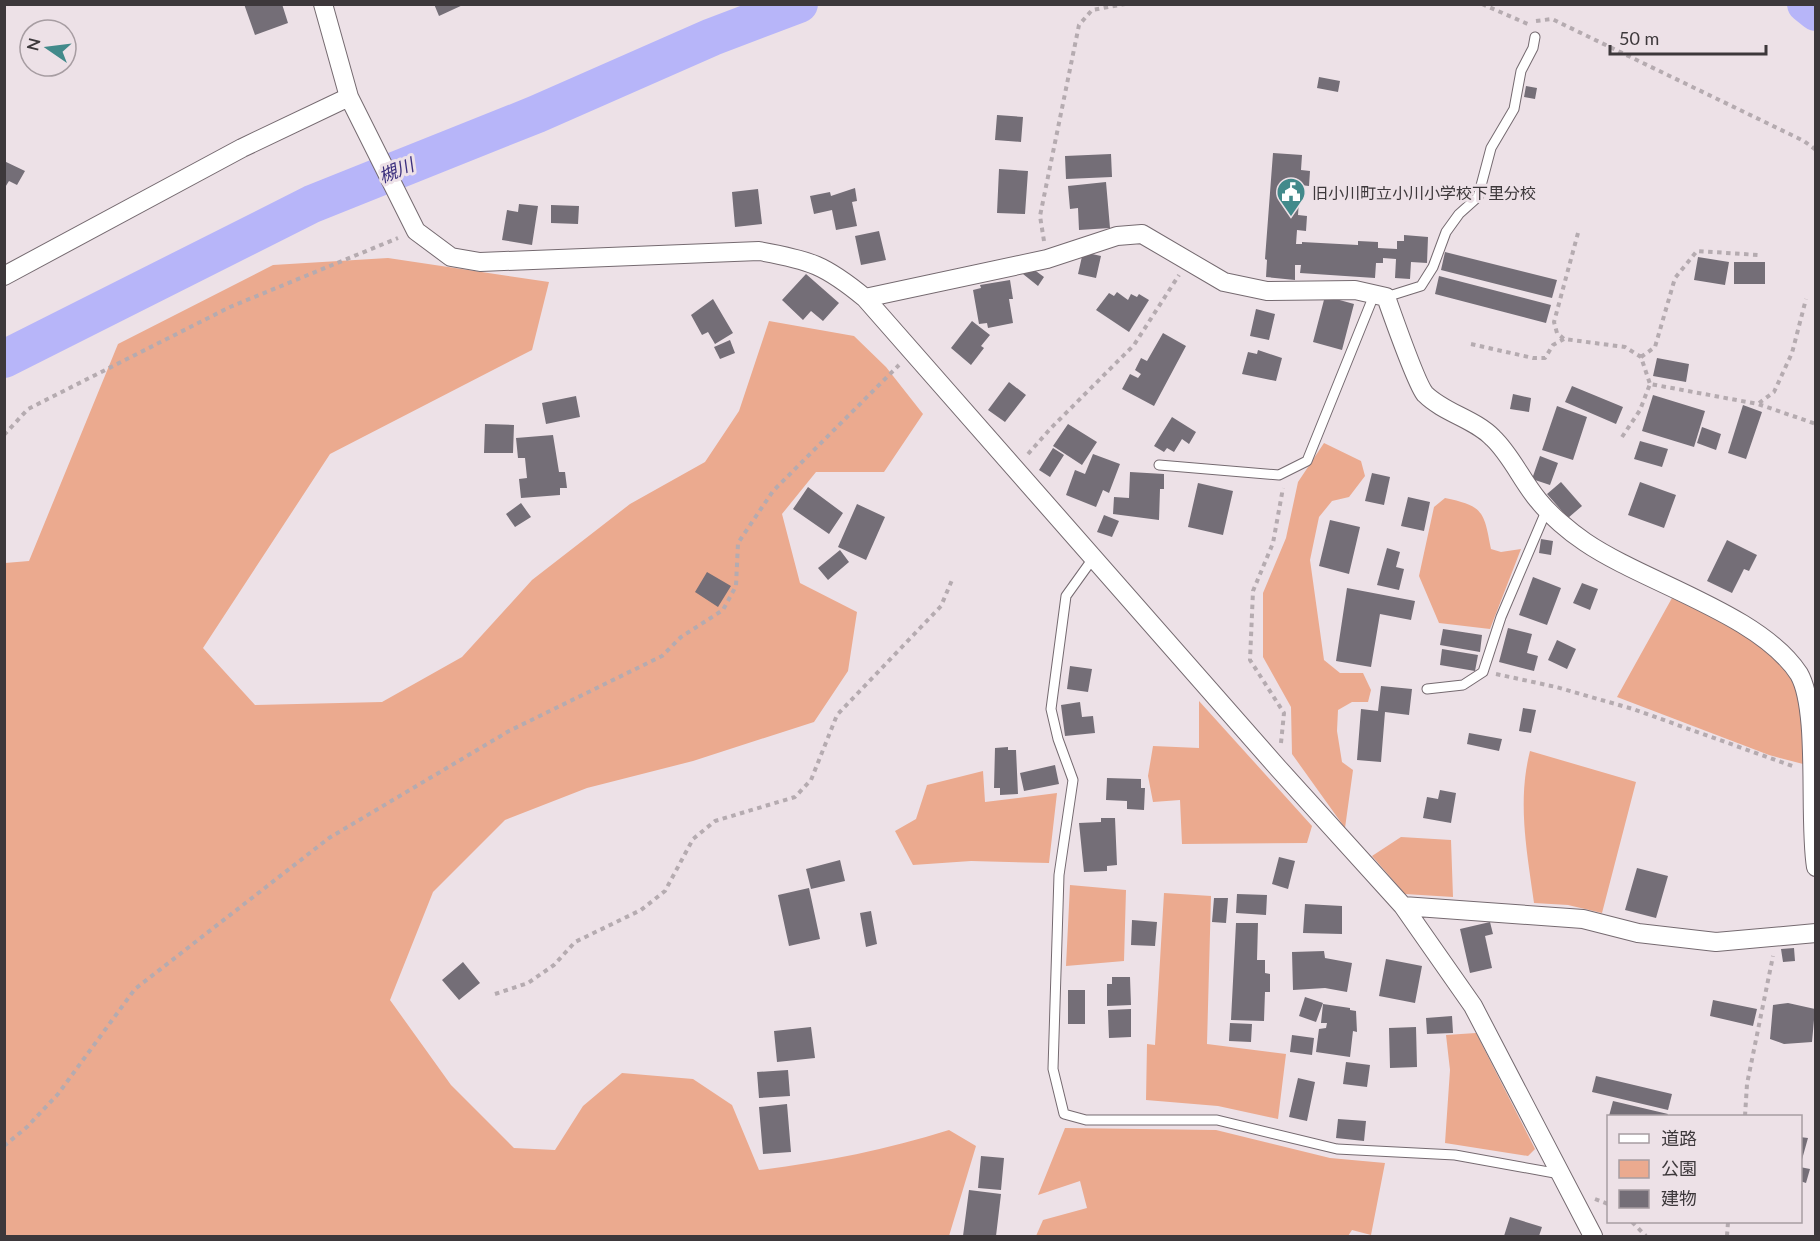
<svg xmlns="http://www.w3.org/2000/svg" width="1820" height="1241" viewBox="0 0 1820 1241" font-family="Lato,'Noto Sans JP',sans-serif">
<rect width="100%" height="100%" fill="#ede1e7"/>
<path fill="#ebaa8f" d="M 388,258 L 549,282 L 532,350 L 330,454 L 203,648 L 255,705 L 382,702 L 462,657 L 532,580 L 630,504 L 705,462 L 739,411 L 769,321 L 854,336 L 886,367 L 923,414 L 884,472 L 816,472 L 782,514 L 800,583 L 857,612 L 848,671 L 814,722 L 693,761 L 587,788 L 505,820 L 433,892 L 390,1000 L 451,1085 L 514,1148 L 555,1150 L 583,1106 L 622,1073 L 693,1079 L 732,1105 L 759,1170 C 824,1162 886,1150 949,1130 L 976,1146 L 949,1236 L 5,1236 L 5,563 L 29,561 L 118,344 L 273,265 Z
M 1324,443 L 1361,461 L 1365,476 L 1349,497 L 1332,501 L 1319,517 L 1310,560 L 1324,660 L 1340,673 L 1363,673 L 1371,690 L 1368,702 L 1352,702 L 1338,710 L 1337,731 L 1342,762 L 1353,770 L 1345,828 L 1292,754 L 1291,707 L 1263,657 L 1263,593 L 1286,538 L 1298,482 Z
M 1445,498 C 1484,506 1484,512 1491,549 L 1501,552 L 1521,549 L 1490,629 L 1439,623 L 1419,576 L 1434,507 Z
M 1672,598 C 1722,623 1795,648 1803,714 C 1805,730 1803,748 1803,764 L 1769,755 L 1617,697 Z
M 1199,701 L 1312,826 L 1307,843 L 1182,844 L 1180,800 L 1153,802 L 1148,776 L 1153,746 L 1199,748 Z
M 1530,751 L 1636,782 L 1602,913 L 1568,905 L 1534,903 C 1527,852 1517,802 1530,751 Z
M 983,771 L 985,802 L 1057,793 L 1049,863 L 971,861 L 913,865 L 895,831 L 916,819 L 927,785 Z
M 1401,837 L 1451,840 L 1453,897 L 1405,894 L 1372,856 Z
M 1070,885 L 1126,890 L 1124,961 L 1066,966 Z
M 1164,893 L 1211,896 L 1207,1044 L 1286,1054 L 1278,1119 L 1218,1106 L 1146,1100 L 1147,1044 L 1155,1045 Z
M 1476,1033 L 1535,1149 L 1528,1156 L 1445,1143 L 1450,1070 L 1446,1035 Z
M 1065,1128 L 1216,1130 L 1330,1158 L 1385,1163 L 1371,1235 L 1352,1230 L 1348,1236 L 1036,1236 L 1043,1220 L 1087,1208 L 1080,1181 L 1038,1195 Z"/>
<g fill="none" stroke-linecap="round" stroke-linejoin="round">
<path stroke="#b7b5f9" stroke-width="38" d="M 1806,4 L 1816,12
M 4,359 L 312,204 L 537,114 L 712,37 L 799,4"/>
</g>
<path fill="#746e77" d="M 244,4 L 282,4 L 288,23 L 255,35 Z
M 434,4 L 465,4 L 439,16 Z
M 1319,77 L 1340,81 L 1338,92 L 1317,88 Z
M 1526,86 L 1537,88 L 1535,99 L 1524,97 Z
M 997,115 L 1023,117 L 1021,142 L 995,140 Z
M 1273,153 L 1302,155 L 1301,170 L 1310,171 L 1309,186 L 1300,185 L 1298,215 L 1307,216 L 1306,231 L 1297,230 L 1296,244 L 1302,244 L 1302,242 L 1358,245 L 1358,241 L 1378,242 L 1378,248 L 1397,249 L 1397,241 L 1404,241 L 1404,235 L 1428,237 L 1427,263 L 1411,262 L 1410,279 L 1395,278 L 1396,259 L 1383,258 L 1383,263 L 1376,263 L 1375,278 L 1300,273 L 1301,265 L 1295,265 L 1295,280 L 1266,277 L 1267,260 L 1265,259 Z
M 1111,154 L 1112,177 L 1066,179 L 1065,156 Z
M 4,161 L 25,171 L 17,185 L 9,181 L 4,189 Z
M 999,169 L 1028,171 L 1025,214 L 997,213 Z
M 1106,182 L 1110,228 L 1079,230 L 1078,208 L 1070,209 L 1068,186 Z
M 855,188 L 857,201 L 852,202 L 857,226 L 836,230 L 832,210 L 814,214 L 810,196 L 830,192 L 831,196 Z
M 758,189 L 762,224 L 735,227 L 732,192 Z
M 519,204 L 538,206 L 532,245 L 502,240 L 507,210 L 518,212 Z
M 551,205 L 579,206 L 578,224 L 551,223 Z
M 879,231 L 886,260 L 861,265 L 855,236 Z
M 1083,252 L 1101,256 L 1096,278 L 1078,274 Z
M 1445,252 L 1557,280 L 1552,298 L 1441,270 Z
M 1698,257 L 1729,262 L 1725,285 L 1694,280 Z
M 1734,262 L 1765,262 L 1765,284 L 1734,284 Z
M 1029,266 L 1044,277 L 1038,286 L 1023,274 Z
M 806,274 L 839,303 L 823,321 L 811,311 L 803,320 L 782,300 Z
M 1439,276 L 1551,305 L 1546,323 L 1435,294 Z
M 1010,280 L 1013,299 L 1009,299 L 1013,323 L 988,328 L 987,323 L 979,324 L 973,290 L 981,288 L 980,285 Z
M 1117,292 L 1128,300 L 1131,294 L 1137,297 L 1139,294 L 1149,300 L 1129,332 L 1096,310 L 1109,293 L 1114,296 Z
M 1325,296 L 1354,304 L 1342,350 L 1313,342 Z
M 713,299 L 733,333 L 715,344 L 708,332 L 702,335 L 691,315 Z
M 1256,309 L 1275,314 L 1269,340 L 1250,336 Z
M 972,321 L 990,335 L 981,346 L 984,348 L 971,365 L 951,348 Z
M 1163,333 L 1186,346 L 1154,406 L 1122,389 L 1130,374 L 1138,378 L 1141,374 L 1135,370 L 1141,358 L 1147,361 Z
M 730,340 L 735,353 L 720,359 L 714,347 Z
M 1258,350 L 1282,358 L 1276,381 L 1242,374 L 1248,352 L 1257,354 Z
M 1657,358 L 1689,364 L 1686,382 L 1653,376 Z
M 1009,382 L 1026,395 L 1005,422 L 988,410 Z
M 1572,386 L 1623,407 L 1616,424 L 1565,402 Z
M 1513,394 L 1531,398 L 1529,412 L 1510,409 Z
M 1653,395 L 1705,411 L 1694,447 L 1642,431 Z
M 576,396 L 580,417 L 546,424 L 542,403 Z
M 1743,405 L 1762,412 L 1746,459 L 1728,453 Z
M 1557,406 L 1587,417 L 1573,460 L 1542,450 Z
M 1172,417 L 1196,432 L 1189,444 L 1182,439 L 1174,452 L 1167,448 L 1164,452 L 1154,446 Z
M 485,424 L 514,425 L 513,453 L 484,453 Z
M 1068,424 L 1097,442 L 1082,465 L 1053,446 Z
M 1702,427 L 1721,434 L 1716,450 L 1697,443 Z
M 553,435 L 559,472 L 565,472 L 567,488 L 560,488 L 560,495 L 521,498 L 519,479 L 527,478 L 525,458 L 518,458 L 516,438 Z
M 1640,441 L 1668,449 L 1662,467 L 1634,459 Z
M 1053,448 L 1064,455 L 1050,477 L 1039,470 Z
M 1093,454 L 1120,464 L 1109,493 L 1103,490 L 1096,507 L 1066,495 L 1075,470 L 1085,474 Z
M 1540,456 L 1558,463 L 1550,485 L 1532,479 Z
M 1130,472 L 1164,474 L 1164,489 L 1160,489 L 1159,520 L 1113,514 L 1114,497 L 1129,498 Z
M 1372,473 L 1390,477 L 1384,505 L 1365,501 Z
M 1561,482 L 1582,506 L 1568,518 L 1547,494 Z
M 1640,482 L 1676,495 L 1664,528 L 1628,515 Z
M 1198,483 L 1233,491 L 1223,535 L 1188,527 Z
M 808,487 L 843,513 L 829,534 L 793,509 Z
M 1408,497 L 1430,502 L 1424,531 L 1401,526 Z
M 521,503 L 531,517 L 515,527 L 506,514 Z
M 857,504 L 885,517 L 866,560 L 838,547 Z
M 1104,515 L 1119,521 L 1112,537 L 1097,532 Z
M 1330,520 L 1360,527 L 1349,574 L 1319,566 Z
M 1541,539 L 1553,541 L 1551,555 L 1539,553 Z
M 1727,540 L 1757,555 L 1749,571 L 1744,569 L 1732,593 L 1707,581 Z
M 1387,548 L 1400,552 L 1396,567 L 1404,569 L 1399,590 L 1377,585 Z
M 840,550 L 849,562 L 828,580 L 818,568 Z
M 707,572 L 731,586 L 718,607 L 695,592 Z
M 1533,577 L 1561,588 L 1547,625 L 1519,615 Z
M 1582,583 L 1598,589 L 1590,610 L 1573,603 Z
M 1347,588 L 1415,601 L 1411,620 L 1380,614 L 1371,667 L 1336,661 Z
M 1508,628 L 1532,634 L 1527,653 L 1538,656 L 1534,671 L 1499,662 Z
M 1443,629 L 1482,635 L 1480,652 L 1440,645 Z
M 1557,640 L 1576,649 L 1567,669 L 1548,660 Z
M 1442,649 L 1478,655 L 1475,671 L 1440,665 Z
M 1070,666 L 1092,669 L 1088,692 L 1067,689 Z
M 1381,686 L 1412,689 L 1409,715 L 1385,712 L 1381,762 L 1357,760 L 1361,709 L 1378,711 Z
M 1080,702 L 1082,717 L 1093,716 L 1095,733 L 1065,736 L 1061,705 Z
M 1523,708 L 1536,710 L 1531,733 L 1519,731 Z
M 1469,733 L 1502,739 L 1499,751 L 1467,744 Z
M 1008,747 L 1008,750 L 1016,750 L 1018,794 L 1000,795 L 1000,788 L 994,788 L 995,748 Z
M 1055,765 L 1059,784 L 1024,791 L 1020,773 Z
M 1107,778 L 1141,779 L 1141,788 L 1145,788 L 1144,810 L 1127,809 L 1127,801 L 1106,800 Z
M 1440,790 L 1456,793 L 1451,823 L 1423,818 L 1427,797 L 1438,799 Z
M 1101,818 L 1115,818 L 1117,865 L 1107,866 L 1107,871 L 1084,872 L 1079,823 L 1101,822 Z
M 1279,857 L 1295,861 L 1288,889 L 1272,884 Z
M 840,860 L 845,881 L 811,889 L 806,869 Z
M 1637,868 L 1668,876 L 1656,918 L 1625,910 Z
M 809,888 L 820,939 L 789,946 L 778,895 Z
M 1237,894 L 1267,895 L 1266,915 L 1236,913 Z
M 1214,898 L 1228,898 L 1226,923 L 1212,922 Z
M 1305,904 L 1342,906 L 1342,934 L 1303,933 Z
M 871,911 L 877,944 L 866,947 L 860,913 Z
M 1132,920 L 1157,922 L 1155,946 L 1131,945 Z
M 1490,922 L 1493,934 L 1485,936 L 1492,968 L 1470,973 L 1460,929 Z
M 1236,923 L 1258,923 L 1257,960 L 1265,960 L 1265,973 L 1270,974 L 1270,992 L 1265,992 L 1264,1021 L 1231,1020 Z
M 1794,948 L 1795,961 L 1783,962 L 1781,949 Z
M 1324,951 L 1325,958 L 1352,963 L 1347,992 L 1325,988 L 1293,990 L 1292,952 Z
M 1386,959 L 1422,966 L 1415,1003 L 1379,996 Z
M 463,962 L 480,983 L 459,1000 L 442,980 Z
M 1112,977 L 1130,977 L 1131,1005 L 1107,1006 L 1107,984 L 1112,984 Z
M 1068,990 L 1085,990 L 1085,1024 L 1068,1024 Z
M 1305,997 L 1323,1003 L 1316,1022 L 1299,1016 Z
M 1713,1000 L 1757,1009 L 1753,1026 L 1710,1016 Z
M 1788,1003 L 1815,1009 L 1812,1042 L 1784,1044 L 1770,1039 L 1773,1005 Z
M 1323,1004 L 1350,1008 L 1350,1010 L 1356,1011 L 1357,1032 L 1353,1031 L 1350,1057 L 1316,1052 L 1319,1029 L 1326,1028 L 1327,1023 L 1321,1023 Z
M 1131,1009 L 1131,1037 L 1109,1038 L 1108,1010 Z
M 1452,1016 L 1453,1033 L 1427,1034 L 1426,1018 Z
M 1230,1023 L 1252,1024 L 1251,1042 L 1229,1041 Z
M 811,1027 L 815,1058 L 777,1062 L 774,1031 Z
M 1416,1027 L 1417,1067 L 1390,1068 L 1389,1028 Z
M 1292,1035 L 1314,1038 L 1312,1055 L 1290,1052 Z
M 1346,1062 L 1370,1065 L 1367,1087 L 1343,1084 Z
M 788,1070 L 790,1096 L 759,1098 L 757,1072 Z
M 1596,1076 L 1672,1094 L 1668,1110 L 1592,1092 Z
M 1298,1078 L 1315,1082 L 1307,1121 L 1289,1117 Z
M 1613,1101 L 1668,1114 L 1667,1116 L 1609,1116 Z
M 787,1104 L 791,1152 L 763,1154 L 759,1107 Z
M 1338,1119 L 1366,1121 L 1364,1141 L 1336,1138 Z
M 1800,1137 L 1808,1138 L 1801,1163 L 1800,1163 Z
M 981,1156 L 1004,1158 L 1001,1190 L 978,1188 Z
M 1800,1167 L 1810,1169 L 1806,1183 L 1800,1181 Z
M 969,1190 L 1001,1194 L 996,1236 L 963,1236 Z
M 1510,1217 L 1542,1227 L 1539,1236 L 1504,1236 Z"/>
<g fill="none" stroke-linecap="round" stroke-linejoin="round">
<g stroke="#756a70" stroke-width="11">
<path id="lane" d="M 1386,297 L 1421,286 L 1433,267 L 1446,232 L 1459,214 L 1478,197 L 1491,148 L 1514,109 L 1521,71 L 1533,48 L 1535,37
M 1159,465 L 1279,475 L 1307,461 L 1374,295
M 1094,557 L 1066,596 L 1051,709 L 1058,739 L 1073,780 L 1059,875 L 1053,1069 L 1064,1114 L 1086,1120 L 1217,1120 L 1337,1149 L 1455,1155 L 1560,1174
M 1427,689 L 1463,685 L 1483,672 L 1501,617 L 1547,509"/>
</g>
<g stroke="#756a70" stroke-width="20">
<path id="street" d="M 323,4 L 349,97 L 416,231 L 451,257 L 480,262 L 759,251 C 810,260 825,265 865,298 L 1278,768 L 1403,906 L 1473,1006 L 1593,1236
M 4,276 L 242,148 L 349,97
M 865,298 L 1047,259 L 1117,236 L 1142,234 L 1224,282 L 1267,291 L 1355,290 L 1386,297 C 1392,314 1417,385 1425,394 C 1444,413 1475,419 1493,438 C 1511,455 1522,481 1538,500 C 1550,515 1570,532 1585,542 C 1645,583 1760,614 1799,674 C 1820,711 1808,819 1816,867
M 1403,906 L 1583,919 L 1638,933 L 1716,942 L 1816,933"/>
</g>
<path stroke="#b5abb0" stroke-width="4" stroke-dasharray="4.5 4.5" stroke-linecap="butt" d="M 1482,4 L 1530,25
M 1536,21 L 1552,19 L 1804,141 L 1816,150
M 1578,233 L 1554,322 L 1557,333 L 1564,339 L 1625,347 L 1641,357 L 1650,384
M 1044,241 L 1040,216 L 1079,25 L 1092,10 L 1125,4
M 1471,344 L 1533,358 L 1545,358 L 1553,345 L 1564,339
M 1641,357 L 1655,347 L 1675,278 L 1697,251 L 1758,255
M 1759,403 L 1774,392 L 1792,353 L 1806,299
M 4,435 L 28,409 L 230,307 L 398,238
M 1622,437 L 1640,410 L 1650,384 L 1758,404 L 1816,424
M 1028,454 L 1051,428 L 1134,345 L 1179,275
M 1496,674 L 1556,687 L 1633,709 L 1795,767
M 1281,743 L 1284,713 L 1250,660 L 1253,591 L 1273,543 L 1283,488
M 495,994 L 528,983 L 554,965 L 575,942 L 641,910 L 665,891 L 693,839 L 715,821 L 795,797 L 811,780 L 837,715 L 941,606 L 952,580
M 1745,1116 L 1747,1084 L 1773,956
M 4,1146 L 27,1127 L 58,1094 L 135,989 L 329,838 L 509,731 L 662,656 L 681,637 L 723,610 L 736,586 L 738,543 L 773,491 L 899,365
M 1595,1199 L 1608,1204
M 1632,1222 L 1646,1236
M 1727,1236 L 1728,1222"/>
<use href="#lane" stroke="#fff" stroke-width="9"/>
<use href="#street" stroke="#fff" stroke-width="18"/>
</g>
<defs>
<g id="civic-pin" transform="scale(1.5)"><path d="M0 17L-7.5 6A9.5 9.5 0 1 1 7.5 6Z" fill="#428a8b" stroke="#ede1e7"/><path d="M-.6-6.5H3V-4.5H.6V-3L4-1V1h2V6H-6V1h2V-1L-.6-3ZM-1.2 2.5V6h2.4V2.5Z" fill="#fff"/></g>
</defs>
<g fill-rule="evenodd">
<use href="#civic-pin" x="1291" y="192"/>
</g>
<g text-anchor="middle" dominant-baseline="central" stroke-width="6" stroke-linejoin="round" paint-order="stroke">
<g font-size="16" fill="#3d383b" stroke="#ede1e7" text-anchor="start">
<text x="1312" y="192">旧小川町立小川小学校下里分校</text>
</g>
<g font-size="18" font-style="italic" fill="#3c307e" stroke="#ede1e7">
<text transform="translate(396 170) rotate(-22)">槻川</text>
</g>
</g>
<rect width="1820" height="1241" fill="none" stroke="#3d383b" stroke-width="12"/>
<rect x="1607" y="1115" width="195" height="108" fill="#ede1e7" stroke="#a79da2" stroke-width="1.5"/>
<rect x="1619" y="1134" width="30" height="9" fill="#ffffff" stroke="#a79da2" stroke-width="1.5"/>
<text x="1661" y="1145" font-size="18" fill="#3d383b">道路</text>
<rect x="1619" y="1160" width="30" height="18" fill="#ebaa8f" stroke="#a79da2" stroke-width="1.5"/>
<text x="1661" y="1175" font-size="18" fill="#3d383b">公園</text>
<rect x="1619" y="1190" width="30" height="18" fill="#746e77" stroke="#a79da2" stroke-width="1.5"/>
<text x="1661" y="1205" font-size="18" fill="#3d383b">建物</text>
<g transform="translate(48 48) rotate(284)"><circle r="28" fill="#ede1e7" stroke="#a79da2" stroke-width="1.5"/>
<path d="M0-4.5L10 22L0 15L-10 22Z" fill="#428a8b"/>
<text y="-9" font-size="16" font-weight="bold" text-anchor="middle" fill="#3d383b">N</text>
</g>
<path d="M1610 45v9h156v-9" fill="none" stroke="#3d383b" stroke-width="3"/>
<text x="1619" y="45" font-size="18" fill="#3d383b" stroke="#ede1e7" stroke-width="4.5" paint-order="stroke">50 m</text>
</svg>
